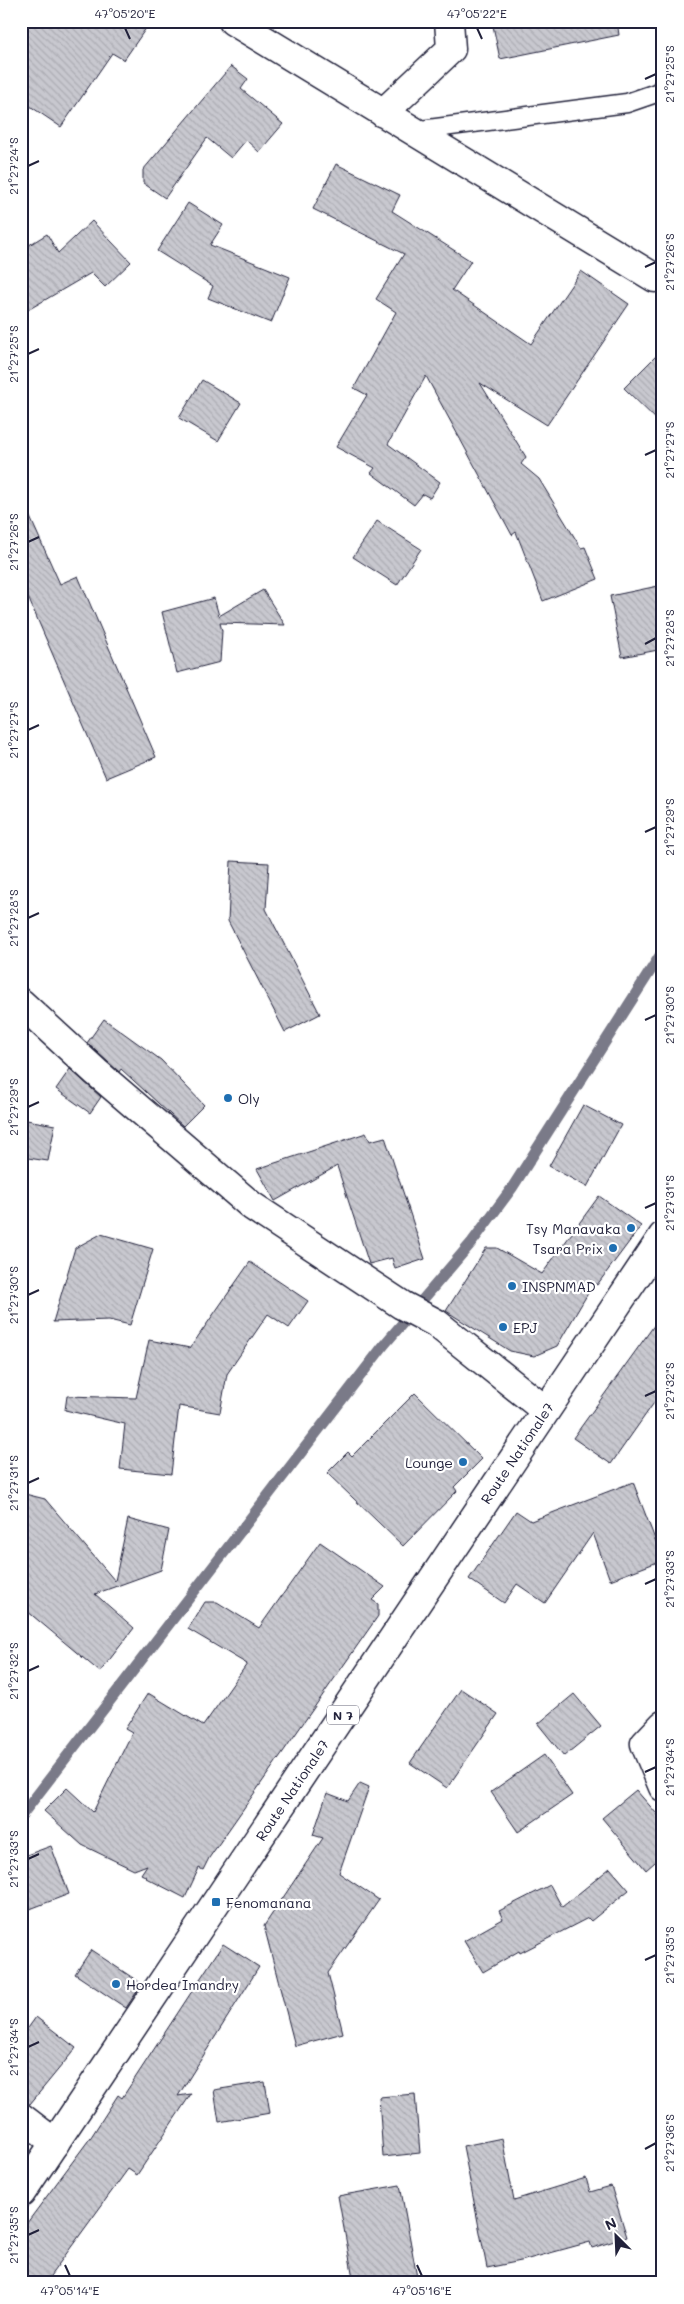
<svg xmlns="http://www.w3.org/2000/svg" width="684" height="2304" viewBox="0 0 684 2304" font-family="Mali,sans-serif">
<defs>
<pattern id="building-back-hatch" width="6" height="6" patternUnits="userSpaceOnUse" patternTransform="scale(1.25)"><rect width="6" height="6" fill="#c8c8cf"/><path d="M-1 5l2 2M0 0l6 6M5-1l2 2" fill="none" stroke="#acacb3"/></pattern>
</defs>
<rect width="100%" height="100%" fill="#fff"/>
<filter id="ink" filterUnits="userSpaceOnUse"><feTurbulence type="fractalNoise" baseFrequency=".02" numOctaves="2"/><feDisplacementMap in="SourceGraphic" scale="10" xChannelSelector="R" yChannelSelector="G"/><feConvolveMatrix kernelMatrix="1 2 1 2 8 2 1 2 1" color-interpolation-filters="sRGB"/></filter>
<g filter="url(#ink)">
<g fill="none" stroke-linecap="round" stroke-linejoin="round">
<path stroke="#7a7a88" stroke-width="11" d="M 21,1816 L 384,1345 L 472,1242 L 512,1188 L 663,951"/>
</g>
<path fill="url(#building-back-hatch)" stroke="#22223b" d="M 21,21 L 151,21 L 124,60 L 112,53 L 61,127 L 21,100 Z
M 492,21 L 617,21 L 619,35 L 500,59 Z
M 231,66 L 248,79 L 241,89 L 283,124 L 259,152 L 246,140 L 231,158 L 207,138 L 165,198 L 143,183 L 143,170 Z
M 336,164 L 400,195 L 392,211 L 471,261 L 452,290 L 531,344 L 581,271 L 629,304 L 547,425 L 480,383 L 526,457 L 521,464 L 539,479 L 581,548 L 585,547 L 598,579 L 543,601 L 516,532 L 512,535 L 426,376 L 388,444 L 440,482 L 430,498 L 423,494 L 414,505 L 371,473 L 375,468 L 336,447 L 367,395 L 354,388 L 396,312 L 376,299 L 404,254 L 313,209 Z
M 188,203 L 223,225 L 210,245 L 290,277 L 271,323 L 208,298 L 213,286 L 157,251 Z
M 92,221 L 131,262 L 105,287 L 91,273 L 21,314 L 21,250 L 47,234 L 58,253 Z
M 663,349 L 663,426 L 624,388 Z
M 202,380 L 241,403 L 218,441 L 179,418 Z
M 21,497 L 60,584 L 78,576 L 156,757 L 106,778 L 21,581 Z
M 377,521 L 421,549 L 397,585 L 353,557 Z
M 663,585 L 663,649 L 622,657 L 610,596 Z
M 263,590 L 285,625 L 220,623 L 222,631 L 220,662 L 177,673 L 162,612 L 214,598 L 219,616 Z
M 231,861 L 269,863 L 266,909 L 320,1014 L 285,1032 L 228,921 Z
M 104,1019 L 161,1060 L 204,1105 L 183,1126 L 121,1069 L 119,1072 L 87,1043 Z
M 70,1069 L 101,1097 L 90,1113 L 56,1089 Z
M 583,1105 L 621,1125 L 587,1187 L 549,1166 Z
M 21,1119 L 55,1125 L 48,1161 L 21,1157 Z
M 366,1133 L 370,1141 L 385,1137 L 425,1259 L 395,1269 L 392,1258 L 369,1264 L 337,1166 L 275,1201 L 257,1169 Z
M 599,1196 L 641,1226 L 597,1285 L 594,1283 L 557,1346 L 534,1356 L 510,1351 L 446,1311 L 486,1248 L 497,1248 L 542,1274 Z
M 101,1234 L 153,1249 L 130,1325 L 109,1320 L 53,1322 L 75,1248 Z
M 250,1262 L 308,1301 L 289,1328 L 268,1314 L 227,1374 L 220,1413 L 179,1406 L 171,1474 L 120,1469 L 125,1424 L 65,1410 L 67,1396 L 136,1398 L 149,1340 L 190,1348 Z
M 663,1313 L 663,1390 L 611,1464 L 573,1438 Z
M 415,1393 L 482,1459 L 454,1487 L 457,1491 L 403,1546 L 327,1473 L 348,1452 L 352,1456 Z
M 633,1482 L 663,1560 L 610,1580 L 593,1533 L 545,1603 L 517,1584 L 504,1603 L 469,1579 L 516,1511 L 531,1521 Z
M 21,1493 L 45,1499 L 115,1581 L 128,1519 L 169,1530 L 161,1570 L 95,1594 L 134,1628 L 100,1672 L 21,1606 Z
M 320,1542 L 385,1587 L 372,1600 L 378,1604 L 378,1616 L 209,1858 L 203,1870 L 199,1868 L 185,1898 L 146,1878 L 147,1877 L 141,1874 L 147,1865 L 134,1870 L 82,1845 L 44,1811 L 67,1788 L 93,1812 L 132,1733 L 125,1729 L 148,1693 L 203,1726 L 247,1664 L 188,1629 L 205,1602 L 217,1602 L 259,1628 Z
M 461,1689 L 498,1714 L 447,1788 L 410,1763 Z
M 574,1694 L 601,1726 L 564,1756 L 538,1724 Z
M 544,1755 L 572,1795 L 518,1832 L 491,1792 Z
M 360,1783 L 369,1787 L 339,1873 L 379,1900 L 328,1973 L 343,2033 L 295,2046 L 264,1926 L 323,1838 L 313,1835 L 327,1793 L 348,1801 Z
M 636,1790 L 663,1821 L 663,1855 L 646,1870 L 602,1818 Z
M 51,1846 L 69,1894 L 30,1909 L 21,1884 L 21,1857 Z
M 610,1868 L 629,1890 L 591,1921 L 588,1918 L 520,1953 L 519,1951 L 483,1972 L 464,1941 L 503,1919 L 499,1911 L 550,1885 L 562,1907 Z
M 223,1944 L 259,1967 L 178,2096 L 191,2094 L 137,2175 L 128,2169 L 45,2283 L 21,2283 L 21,2231 L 91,2137 L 118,2095 L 122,2098 Z
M 91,1950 L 142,1984 L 126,2008 L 75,1974 Z
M 36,2017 L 76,2048 L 30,2104 L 21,2102 L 21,2038 Z
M 265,2082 L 270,2113 L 219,2122 L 214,2090 Z
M 415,2094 L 420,2153 L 383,2157 L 379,2097 Z
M 502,2138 L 514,2200 L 586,2178 L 590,2192 L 611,2186 L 627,2237 L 592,2248 L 590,2242 L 521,2261 L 487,2268 L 463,2146 Z
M 400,2185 L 418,2283 L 354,2283 L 338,2196 Z"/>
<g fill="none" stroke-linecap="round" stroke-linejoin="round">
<g stroke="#22223b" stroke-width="21">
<path id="service" d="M 413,131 L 627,103 L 659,92 L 663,86"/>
</g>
<g stroke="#22223b" stroke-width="31">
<path id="minor" d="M 233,21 L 655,278
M 383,113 L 451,49 L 449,21
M 21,1003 L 96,1072 L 252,1206 L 402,1305 L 436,1323 L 545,1410
M 663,1725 L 645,1744 L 663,1787
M 21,2117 L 55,2143"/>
</g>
<g stroke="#22223b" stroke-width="31">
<path id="primary" d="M 21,2193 L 663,1236"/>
</g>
<use href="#service" stroke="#fff" stroke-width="18"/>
<use href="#minor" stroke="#fff" stroke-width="28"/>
<use href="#primary" stroke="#fff" stroke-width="28"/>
</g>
</g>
<path fill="none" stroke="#22223b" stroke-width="2" d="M 125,28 L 130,39M 477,28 L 482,39M 645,79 L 656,74M 28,166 L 39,161M 645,267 L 656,262M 28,354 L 39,349M 645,455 L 656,450M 28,542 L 39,537M 645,644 L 656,638M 28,730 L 39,725M 645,832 L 656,827M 28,918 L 39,913M 645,1020 L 656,1015M 28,1107 L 39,1102M 645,1208 L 656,1203M 28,1295 L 39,1290M 645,1396 L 656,1391M 28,1483 L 39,1478M 645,1584 L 656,1579M 28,1671 L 39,1666M 645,1772 L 656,1767M 28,1859 L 39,1854M 645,1960 L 656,1955M 28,2047 L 39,2042M 645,2149 L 656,2143M 28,2235 L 39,2230M 65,2265 L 70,2276M 417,2265 L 422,2276"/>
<g fill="#1f6fb2" stroke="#fff" stroke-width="2">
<circle cx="228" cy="1098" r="5"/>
<circle cx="631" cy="1228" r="5"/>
<circle cx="613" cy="1248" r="5"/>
<circle cx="512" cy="1286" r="5"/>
<circle cx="503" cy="1327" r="5"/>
<circle cx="463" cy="1462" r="5"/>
<rect x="211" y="1897" width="10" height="10" rx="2.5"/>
<circle cx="116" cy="1984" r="5"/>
</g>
<g text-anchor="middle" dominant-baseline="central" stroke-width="4.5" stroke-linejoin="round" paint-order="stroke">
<rect fill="#fff" stroke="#646476" stroke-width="1" x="327" y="1705.5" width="32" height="19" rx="4"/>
<g font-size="12" font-weight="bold" fill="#22223b">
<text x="343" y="1715">N 7</text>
</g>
<g font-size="14" fill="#22223b" stroke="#fff" text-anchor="start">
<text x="238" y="1098">Oly</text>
<text x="621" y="1228" text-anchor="end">Tsy Manavaka</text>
<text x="603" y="1248" text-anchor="end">Tsara Prix</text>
<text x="522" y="1286">INSPNMAD</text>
<text x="513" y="1327">EPJ</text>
<text x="453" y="1462" text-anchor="end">Lounge</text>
<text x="226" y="1902">Fenomanana</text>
<text x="126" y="1984">Hordea Imandry</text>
</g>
<g font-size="14" fill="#22223b" stroke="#fff">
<text transform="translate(517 1453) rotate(-56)">Route Nationale7</text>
<text transform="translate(292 1790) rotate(-56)">Route Nationale7</text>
</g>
</g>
<rect width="684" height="2304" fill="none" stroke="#fff" stroke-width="55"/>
<g transform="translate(616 2236) rotate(336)" stroke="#ffffff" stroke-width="4" paint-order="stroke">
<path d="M0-4L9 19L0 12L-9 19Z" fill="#22223b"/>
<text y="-8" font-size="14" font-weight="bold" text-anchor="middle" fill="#22223b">N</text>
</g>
<rect x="28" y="28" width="628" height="2248" fill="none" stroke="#22223b" stroke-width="2"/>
<g font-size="12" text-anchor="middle" fill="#22223b">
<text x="125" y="18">47°05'20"E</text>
<text x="477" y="18">47°05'22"E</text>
<text transform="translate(670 74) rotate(-90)" y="4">21°27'25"S</text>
<text transform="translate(14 166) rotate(-90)" y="4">21°27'24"S</text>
<text transform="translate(670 262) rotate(-90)" y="4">21°27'26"S</text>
<text transform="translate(14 354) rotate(-90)" y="4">21°27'25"S</text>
<text transform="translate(670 450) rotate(-90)" y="4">21°27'27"S</text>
<text transform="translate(14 542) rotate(-90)" y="4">21°27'26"S</text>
<text transform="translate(670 638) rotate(-90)" y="4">21°27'28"S</text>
<text transform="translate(14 730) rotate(-90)" y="4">21°27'27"S</text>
<text transform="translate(670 827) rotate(-90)" y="4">21°27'29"S</text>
<text transform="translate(14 918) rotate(-90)" y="4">21°27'28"S</text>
<text transform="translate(670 1015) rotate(-90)" y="4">21°27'30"S</text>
<text transform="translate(14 1107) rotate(-90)" y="4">21°27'29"S</text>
<text transform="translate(670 1203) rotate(-90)" y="4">21°27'31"S</text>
<text transform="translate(14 1295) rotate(-90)" y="4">21°27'30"S</text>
<text transform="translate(670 1391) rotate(-90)" y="4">21°27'32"S</text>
<text transform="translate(14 1483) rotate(-90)" y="4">21°27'31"S</text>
<text transform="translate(670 1579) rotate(-90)" y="4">21°27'33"S</text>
<text transform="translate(14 1671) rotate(-90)" y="4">21°27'32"S</text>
<text transform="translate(670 1767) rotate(-90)" y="4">21°27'34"S</text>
<text transform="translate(14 1859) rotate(-90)" y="4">21°27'33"S</text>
<text transform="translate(670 1955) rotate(-90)" y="4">21°27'35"S</text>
<text transform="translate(14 2047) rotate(-90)" y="4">21°27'34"S</text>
<text transform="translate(670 2143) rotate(-90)" y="4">21°27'36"S</text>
<text transform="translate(14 2235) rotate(-90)" y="4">21°27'35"S</text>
<text x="70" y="2295">47°05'14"E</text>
<text x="422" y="2295">47°05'16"E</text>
</g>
</svg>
